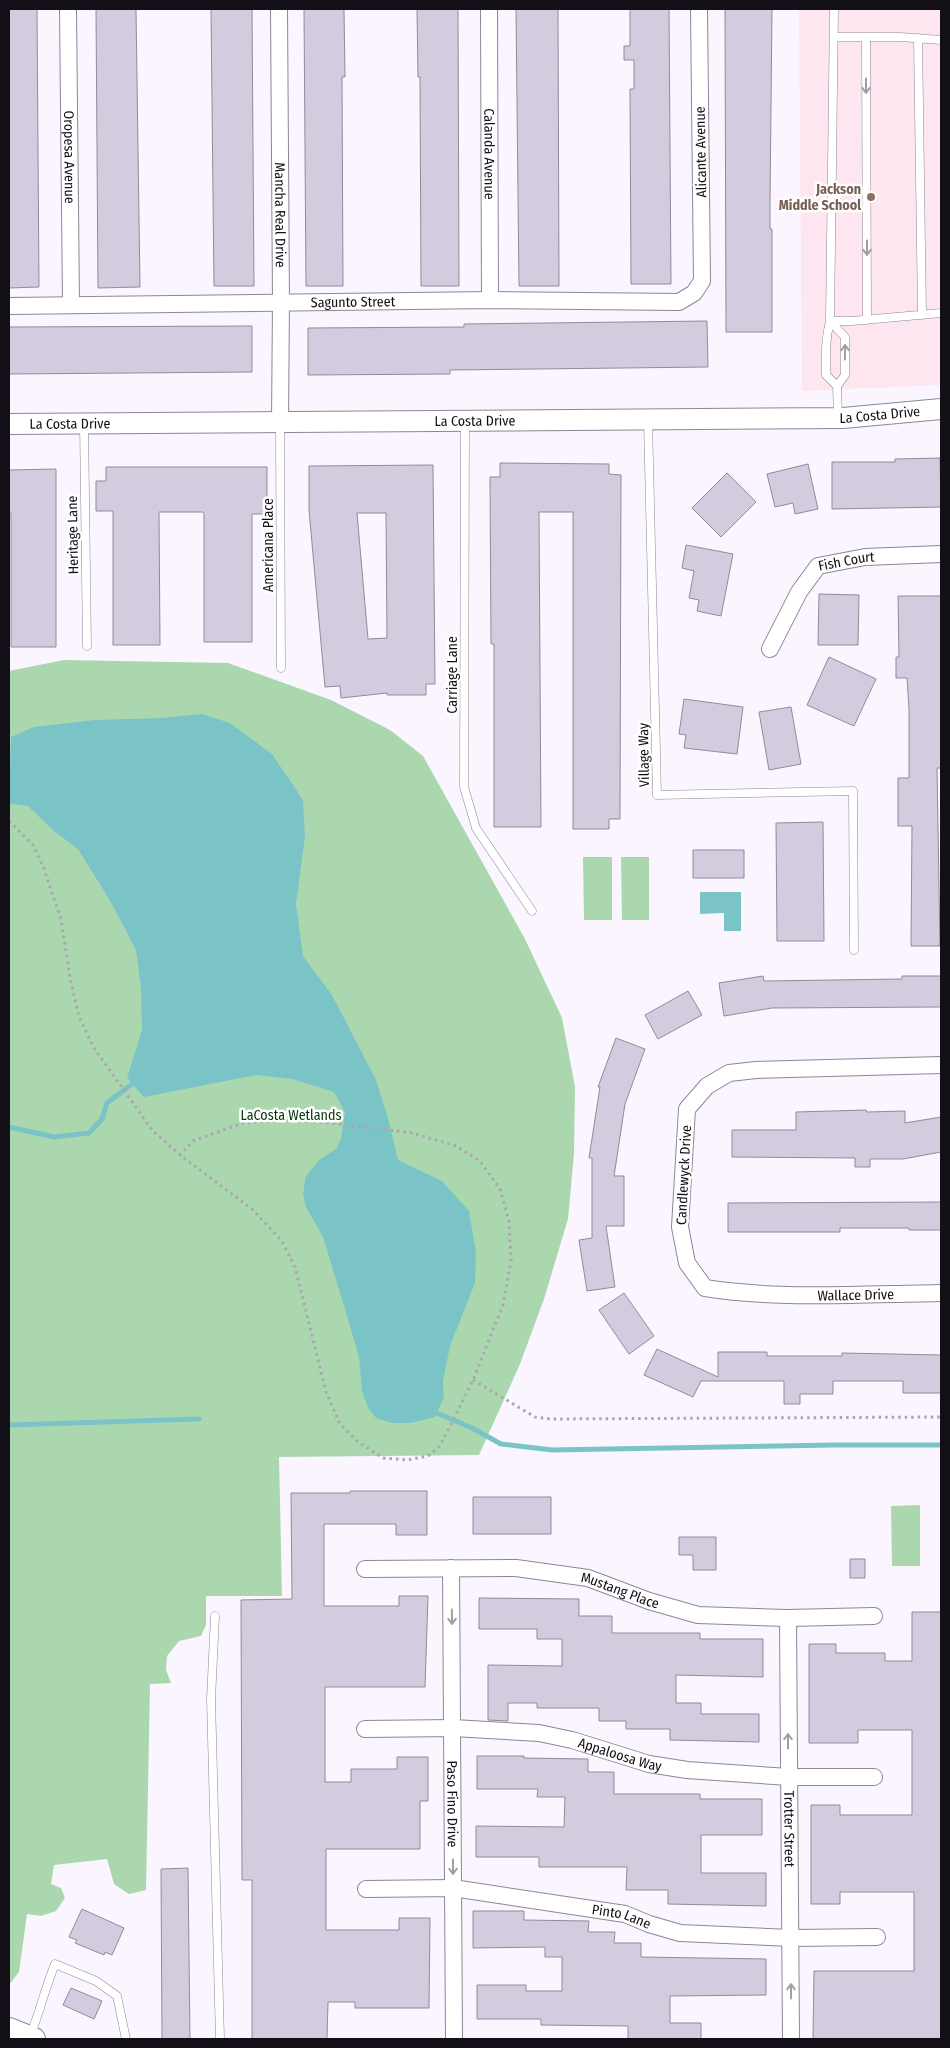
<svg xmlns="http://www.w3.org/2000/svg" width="950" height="2048" viewBox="0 0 950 2048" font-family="'Fira Sans Condensed',sans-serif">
<rect width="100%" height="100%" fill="#faf5fe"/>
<path fill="#fee6f0" d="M 799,9 L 941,9 L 941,385 L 802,391 Z"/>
<path fill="#abd7ae" d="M 64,660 L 228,663 L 331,700 L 390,730 L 423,756 L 525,939 L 562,1018 L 575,1087 L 574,1153 L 568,1219 L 544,1299 L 520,1364 L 479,1455 L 279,1457 L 282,1596 L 206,1596 L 206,1625 L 201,1636 L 179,1641 L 167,1656 L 166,1670 L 171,1683 L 150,1684 L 146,1890 L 129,1894 L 114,1884 L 107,1859 L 54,1865 L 51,1884 L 61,1888 L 65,1898 L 56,1911 L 41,1916 L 27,1914 L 19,1972 L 9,1985 L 9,671 Z
M 583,857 L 612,857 L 612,920 L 584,920 Z
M 621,857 L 649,857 L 649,920 L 622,920 Z
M 920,1505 L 920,1566 L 892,1566 L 891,1506 Z"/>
<path fill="#7ac4c8" d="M 202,714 L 230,723 L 272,754 L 303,800 L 305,836 L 296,904 L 303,956 L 332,995 L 376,1080 L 388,1118 L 398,1160 L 442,1181 L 469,1211 L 476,1253 L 475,1283 L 450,1346 L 443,1381 L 444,1397 L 435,1417 L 410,1423 L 392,1423 L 376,1418 L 368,1408 L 362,1391 L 359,1357 L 344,1306 L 323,1237 L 306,1207 L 303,1194 L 306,1176 L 319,1160 L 336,1149 L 341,1139 L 345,1112 L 334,1092 L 292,1079 L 256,1075 L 144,1097 L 127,1078 L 142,1030 L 141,988 L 136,950 L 112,904 L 78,849 L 54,831 L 28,806 L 11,804 L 9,802 L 11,737 L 34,727 L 95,720 L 162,718 Z
M 700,892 L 741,892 L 741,931 L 724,931 L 724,913 L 700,914 Z"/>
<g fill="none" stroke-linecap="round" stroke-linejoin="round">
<path stroke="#7ac4c8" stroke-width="5" d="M 9,1127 L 54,1137 L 89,1133 L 102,1119 L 107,1103 L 132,1084
M 432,1411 L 472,1428 L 501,1444 L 552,1450 L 835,1445 L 941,1445
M 9,1425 L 199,1419"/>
</g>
<path fill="#d5cbdf" stroke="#93899c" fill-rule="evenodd" d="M 9,9 L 37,9 L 39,287 L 9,288 Z
M 96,9 L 136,9 L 140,287 L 98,288 Z
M 211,9 L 252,9 L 254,286 L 214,286 Z
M 304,9 L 344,9 L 345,77 L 342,77 L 343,286 L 306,286 Z
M 417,9 L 458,9 L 459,286 L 421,286 L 420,77 L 418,77 Z
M 516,9 L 558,9 L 559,286 L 519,286 Z
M 630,9 L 669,9 L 671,284 L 631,284 L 630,89 L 634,89 L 634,60 L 624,60 L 624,46 L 630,46 Z
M 725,9 L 772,9 L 770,202 L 770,229 L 772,229 L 772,332 L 726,332 Z
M 707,321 L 708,367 L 450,370 L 450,374 L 308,375 L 308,328 L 464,327 L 464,324 Z
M 252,326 L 252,372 L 9,374 L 9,327 Z
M 940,458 L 941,507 L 832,509 L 832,462 L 895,462 L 895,459 Z
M 500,463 L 609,464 L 609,474 L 621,475 L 620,819 L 609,819 L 609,829 L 573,829 L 573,512 L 539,512 L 541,827 L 494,827 L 494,644 L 491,644 L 490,477 L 500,477 Z
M 808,464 L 818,509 L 795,514 L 793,503 L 775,507 L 767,474 Z
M 433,465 L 435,684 L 426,684 L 426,695 L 387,695 L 387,693 L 341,698 L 340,686 L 325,687 L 309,510 L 309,466 ZM 357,513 L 386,513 L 387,638 L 368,639 Z
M 106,467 L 267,467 L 267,514 L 252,514 L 252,642 L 204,642 L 204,514 L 203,512 L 159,512 L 160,645 L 113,645 L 113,511 L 96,511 L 96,481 L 106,481 Z
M 56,469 L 56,647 L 11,647 L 11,513 L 9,513 L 9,470 Z
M 727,473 L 756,502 L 721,537 L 692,508 Z
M 686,545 L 733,554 L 721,616 L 697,611 L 699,600 L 689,598 L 694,571 L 682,568 Z
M 819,594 L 859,595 L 858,645 L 818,645 Z
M 898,596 L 941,596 L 941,768 L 937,768 L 940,946 L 911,946 L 912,826 L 898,826 L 898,778 L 909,778 L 909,708 L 907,678 L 896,678 L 896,657 L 899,657 Z
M 829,657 L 876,679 L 854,726 L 807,705 Z
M 684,699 L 743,707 L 737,754 L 684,748 L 686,735 L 679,734 Z
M 791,707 L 801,764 L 769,770 L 759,712 Z
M 823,822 L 824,941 L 777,941 L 776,823 Z
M 693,850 L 744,850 L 744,878 L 693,878 Z
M 763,976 L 764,981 L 902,979 L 902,976 L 941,976 L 941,1007 L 772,1008 L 724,1016 L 719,983 Z
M 688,991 L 702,1015 L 658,1039 L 645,1015 Z
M 616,1038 L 645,1049 L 625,1104 L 614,1176 L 624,1176 L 624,1226 L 606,1226 L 615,1287 L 587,1291 L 579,1240 L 592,1238 L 592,1158 L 589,1158 L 600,1087 L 598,1087 Z
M 866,1110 L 867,1112 L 905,1111 L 905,1123 L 941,1117 L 941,1152 L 903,1159 L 870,1159 L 870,1167 L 855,1167 L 855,1158 L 732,1157 L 732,1130 L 796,1130 L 796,1112 Z
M 941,1202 L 941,1230 L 909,1230 L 909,1228 L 840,1228 L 840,1232 L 728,1232 L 728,1203 Z
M 624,1293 L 654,1336 L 629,1354 L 599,1310 Z
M 657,1349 L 718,1377 L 718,1352 L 767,1352 L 767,1356 L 842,1356 L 842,1353 L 941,1355 L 941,1393 L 903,1393 L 903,1381 L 833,1381 L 833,1394 L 800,1394 L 800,1404 L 784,1404 L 784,1381 L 701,1381 L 693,1397 L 644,1375 Z
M 350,1491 L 427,1491 L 427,1535 L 396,1535 L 396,1524 L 324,1524 L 324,1606 L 399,1606 L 399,1596 L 428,1596 L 425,1687 L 325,1687 L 325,1782 L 351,1782 L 351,1769 L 397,1769 L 397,1757 L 428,1757 L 428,1801 L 420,1801 L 420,1849 L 326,1849 L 326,1930 L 399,1930 L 399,1918 L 430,1918 L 429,2008 L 355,2008 L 355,2002 L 328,2002 L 327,2039 L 252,2039 L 252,1880 L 242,1880 L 241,1600 L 292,1599 L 291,1493 L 350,1493 Z
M 473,1497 L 551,1497 L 551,1534 L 473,1534 Z
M 679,1537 L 716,1537 L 716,1570 L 693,1570 L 693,1555 L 679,1555 Z
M 850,1559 L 865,1559 L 865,1578 L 850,1578 Z
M 479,1598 L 579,1599 L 579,1616 L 612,1616 L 612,1633 L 700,1633 L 700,1639 L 763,1639 L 763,1677 L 676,1675 L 676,1703 L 701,1703 L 701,1714 L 759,1714 L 759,1742 L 670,1740 L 670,1729 L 626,1729 L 626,1721 L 599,1721 L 599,1708 L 537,1708 L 537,1703 L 508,1703 L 508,1721 L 488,1720 L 488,1665 L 562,1666 L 562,1639 L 537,1639 L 537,1629 L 479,1629 Z
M 912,1612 L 941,1612 L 941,2039 L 813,2039 L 814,1971 L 914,1971 L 914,1892 L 840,1892 L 840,1904 L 811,1904 L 811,1805 L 840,1805 L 840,1815 L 912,1815 L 912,1730 L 858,1730 L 858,1743 L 809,1743 L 809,1644 L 836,1644 L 836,1653 L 885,1653 L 885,1661 L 912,1661 Z
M 477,1756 L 524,1756 L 524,1758 L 588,1759 L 588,1772 L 614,1772 L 614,1794 L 700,1794 L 700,1799 L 762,1799 L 762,1835 L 701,1835 L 701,1873 L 766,1873 L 766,1906 L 668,1904 L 668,1890 L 626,1890 L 627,1867 L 539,1867 L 539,1857 L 476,1857 L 476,1826 L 564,1827 L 565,1797 L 537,1797 L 538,1789 L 477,1789 Z
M 188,1868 L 190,2039 L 162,2039 L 161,1869 Z
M 82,1909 L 124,1928 L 112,1955 L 105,1952 L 104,1955 L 75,1943 L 77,1940 L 69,1937 Z
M 473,1911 L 524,1911 L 524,1920 L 589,1921 L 588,1932 L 615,1932 L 614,1943 L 641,1943 L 641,1957 L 766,1959 L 766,1995 L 670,1996 L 670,2023 L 701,2023 L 701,2039 L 628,2039 L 628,2026 L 541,2025 L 541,2019 L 477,2019 L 477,1985 L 526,1985 L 526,1991 L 562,1991 L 562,1957 L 545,1957 L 545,1947 L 473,1948 Z
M 71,1988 L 102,2001 L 94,2019 L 63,2005 Z"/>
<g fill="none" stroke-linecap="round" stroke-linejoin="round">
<g stroke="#8f8598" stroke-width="9">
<path id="service" d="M 834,9 L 830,321 C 825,340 826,356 826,375 L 837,386
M 834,37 L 900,37 L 941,40
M 866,37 L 867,320
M 918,38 L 922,315
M 830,321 L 852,321 L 941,313
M 830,321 L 845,337 L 845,375 L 837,386 L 838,418
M 648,421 L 657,795 L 853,791 L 854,950
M 465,422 L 464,787 L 476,828 L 532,911
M 84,424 L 87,646
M 280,424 L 281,668
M 215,1616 L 211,1699 L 220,2039
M 30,2036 C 40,2012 45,1988 55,1964 L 96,1981 L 117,1996 L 126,2039"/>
</g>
<g stroke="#8f8598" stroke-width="18">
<g id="minor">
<path id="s1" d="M 68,9 L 71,305"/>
<path id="s2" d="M 279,9 L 281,302 L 280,422"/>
<path id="s3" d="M 489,9 L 490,300"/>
<path id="s4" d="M 9,306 L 490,300 L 679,302 L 694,293 L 702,281 L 699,9"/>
<path id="s5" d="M 770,649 L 799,592 L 818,566 L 865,557 L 941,554"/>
<path id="s6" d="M 941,1065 L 756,1070 L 729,1073 L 707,1086 L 687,1109 L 680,1227 L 687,1263 L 705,1288 C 781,1300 864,1294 941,1293"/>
<path id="s7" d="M 451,1568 L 454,2039"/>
<path id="s8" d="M 365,1569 L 516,1568 L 588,1578 L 649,1601 L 698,1615 L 788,1618 L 874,1616"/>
<path id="s9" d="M 788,1618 L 791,2039"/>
<path id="s10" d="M 365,1729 L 453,1728 L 539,1733 L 572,1740 L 649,1764 L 687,1770 L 789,1777 L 874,1777"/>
<path id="s11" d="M 366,1889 L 453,1888 L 625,1914 L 649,1924 L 680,1933 L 791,1938 L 877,1937"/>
</g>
</g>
<g stroke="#8f8598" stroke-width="22">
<g id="tertiary">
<path id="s12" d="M 9,424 L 843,418 L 941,409"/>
</g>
</g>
<g stroke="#8f8598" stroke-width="24">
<path id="secondary" d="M 9,2029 L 34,2039"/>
</g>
<path stroke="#aba6ae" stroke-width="3" stroke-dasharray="2.5 4" stroke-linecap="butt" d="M 9,821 L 33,845 L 43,866 L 61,919 L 70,978 L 79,1017 L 94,1048 L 152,1130 L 180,1155 L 252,1209 L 281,1240 L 295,1267 L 326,1392 L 340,1424 L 358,1442 L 383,1458 L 408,1460 L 428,1456 L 440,1446 L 473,1380 L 503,1305 L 511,1261 L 509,1221 L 500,1189 L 480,1161 L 456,1146 L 413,1133 L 331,1123 L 285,1120 L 243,1123 L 193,1141 L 180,1155
M 473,1380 L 535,1417 L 551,1419 L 941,1417"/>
<use href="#service" stroke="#fff" stroke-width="8"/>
<use href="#minor" stroke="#fff" stroke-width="16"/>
<use href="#tertiary" stroke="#fff" stroke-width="20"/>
<use href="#secondary" stroke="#fff" stroke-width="22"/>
</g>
<defs><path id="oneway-shaft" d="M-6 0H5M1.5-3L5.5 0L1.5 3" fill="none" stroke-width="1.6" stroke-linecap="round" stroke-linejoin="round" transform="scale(1.25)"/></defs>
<g stroke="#a19fa2">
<use href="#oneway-shaft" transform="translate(866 86) rotate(90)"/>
<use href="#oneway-shaft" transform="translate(867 248) rotate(90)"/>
<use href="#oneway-shaft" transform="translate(845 352) rotate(-89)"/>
<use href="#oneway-shaft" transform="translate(452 1617) rotate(89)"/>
<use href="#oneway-shaft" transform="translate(788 1741) rotate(-90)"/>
<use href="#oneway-shaft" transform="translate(453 1867) rotate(90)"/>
<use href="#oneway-shaft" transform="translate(791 1991) rotate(-90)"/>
</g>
<circle fill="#8d6e63" stroke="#fff" stroke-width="2" cx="871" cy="197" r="5"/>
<g text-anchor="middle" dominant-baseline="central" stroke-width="5" stroke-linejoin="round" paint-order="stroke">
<g font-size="14" fill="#130f16" stroke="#fff">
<text transform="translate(701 152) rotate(-91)">Alicante Avenue</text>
<text stroke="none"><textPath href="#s3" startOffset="145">Calanda Avenue</textPath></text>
<text stroke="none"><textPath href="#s1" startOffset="148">Oropesa Avenue</textPath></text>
<text stroke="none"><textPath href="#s2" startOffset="206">Mancha Real Drive</textPath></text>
<text stroke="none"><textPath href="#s4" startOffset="344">Sagunto Street</textPath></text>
<text stroke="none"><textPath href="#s12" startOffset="871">La Costa Drive</textPath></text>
<text stroke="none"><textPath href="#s12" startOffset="466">La Costa Drive</textPath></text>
<text stroke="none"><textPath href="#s12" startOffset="61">La Costa Drive</textPath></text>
<text transform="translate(73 535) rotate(-91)">Heritage Lane</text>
<text transform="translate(268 545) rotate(-90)">Americana Place</text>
<text stroke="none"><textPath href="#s5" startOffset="125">Fish Court</textPath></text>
<text transform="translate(452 675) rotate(-90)">Carriage Lane</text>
<text transform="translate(644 755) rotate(-91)">Village Way</text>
<text transform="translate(684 1175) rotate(-87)">Candlewyck Drive</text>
<text stroke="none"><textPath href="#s6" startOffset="605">Wallace Drive</textPath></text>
<text stroke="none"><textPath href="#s8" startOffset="258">Mustang Place</textPath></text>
<text stroke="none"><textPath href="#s10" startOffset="258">Appaloosa Way</textPath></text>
<text stroke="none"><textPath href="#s7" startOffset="236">Paso Fino Drive</textPath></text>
<text stroke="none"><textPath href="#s9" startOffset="211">Trotter Street</textPath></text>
<text stroke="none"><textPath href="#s11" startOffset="258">Pinto Lane</textPath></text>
</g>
<g font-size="14" font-weight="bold" fill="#785e54" stroke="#fff" text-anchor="end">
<text x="861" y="189">Jackson<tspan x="861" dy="16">Middle School</tspan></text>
</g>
<g font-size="14" fill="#063811" stroke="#fff">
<text x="291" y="1115">LaCosta Wetlands</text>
</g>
</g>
<rect width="950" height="2048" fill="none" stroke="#130f16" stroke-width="20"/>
</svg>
